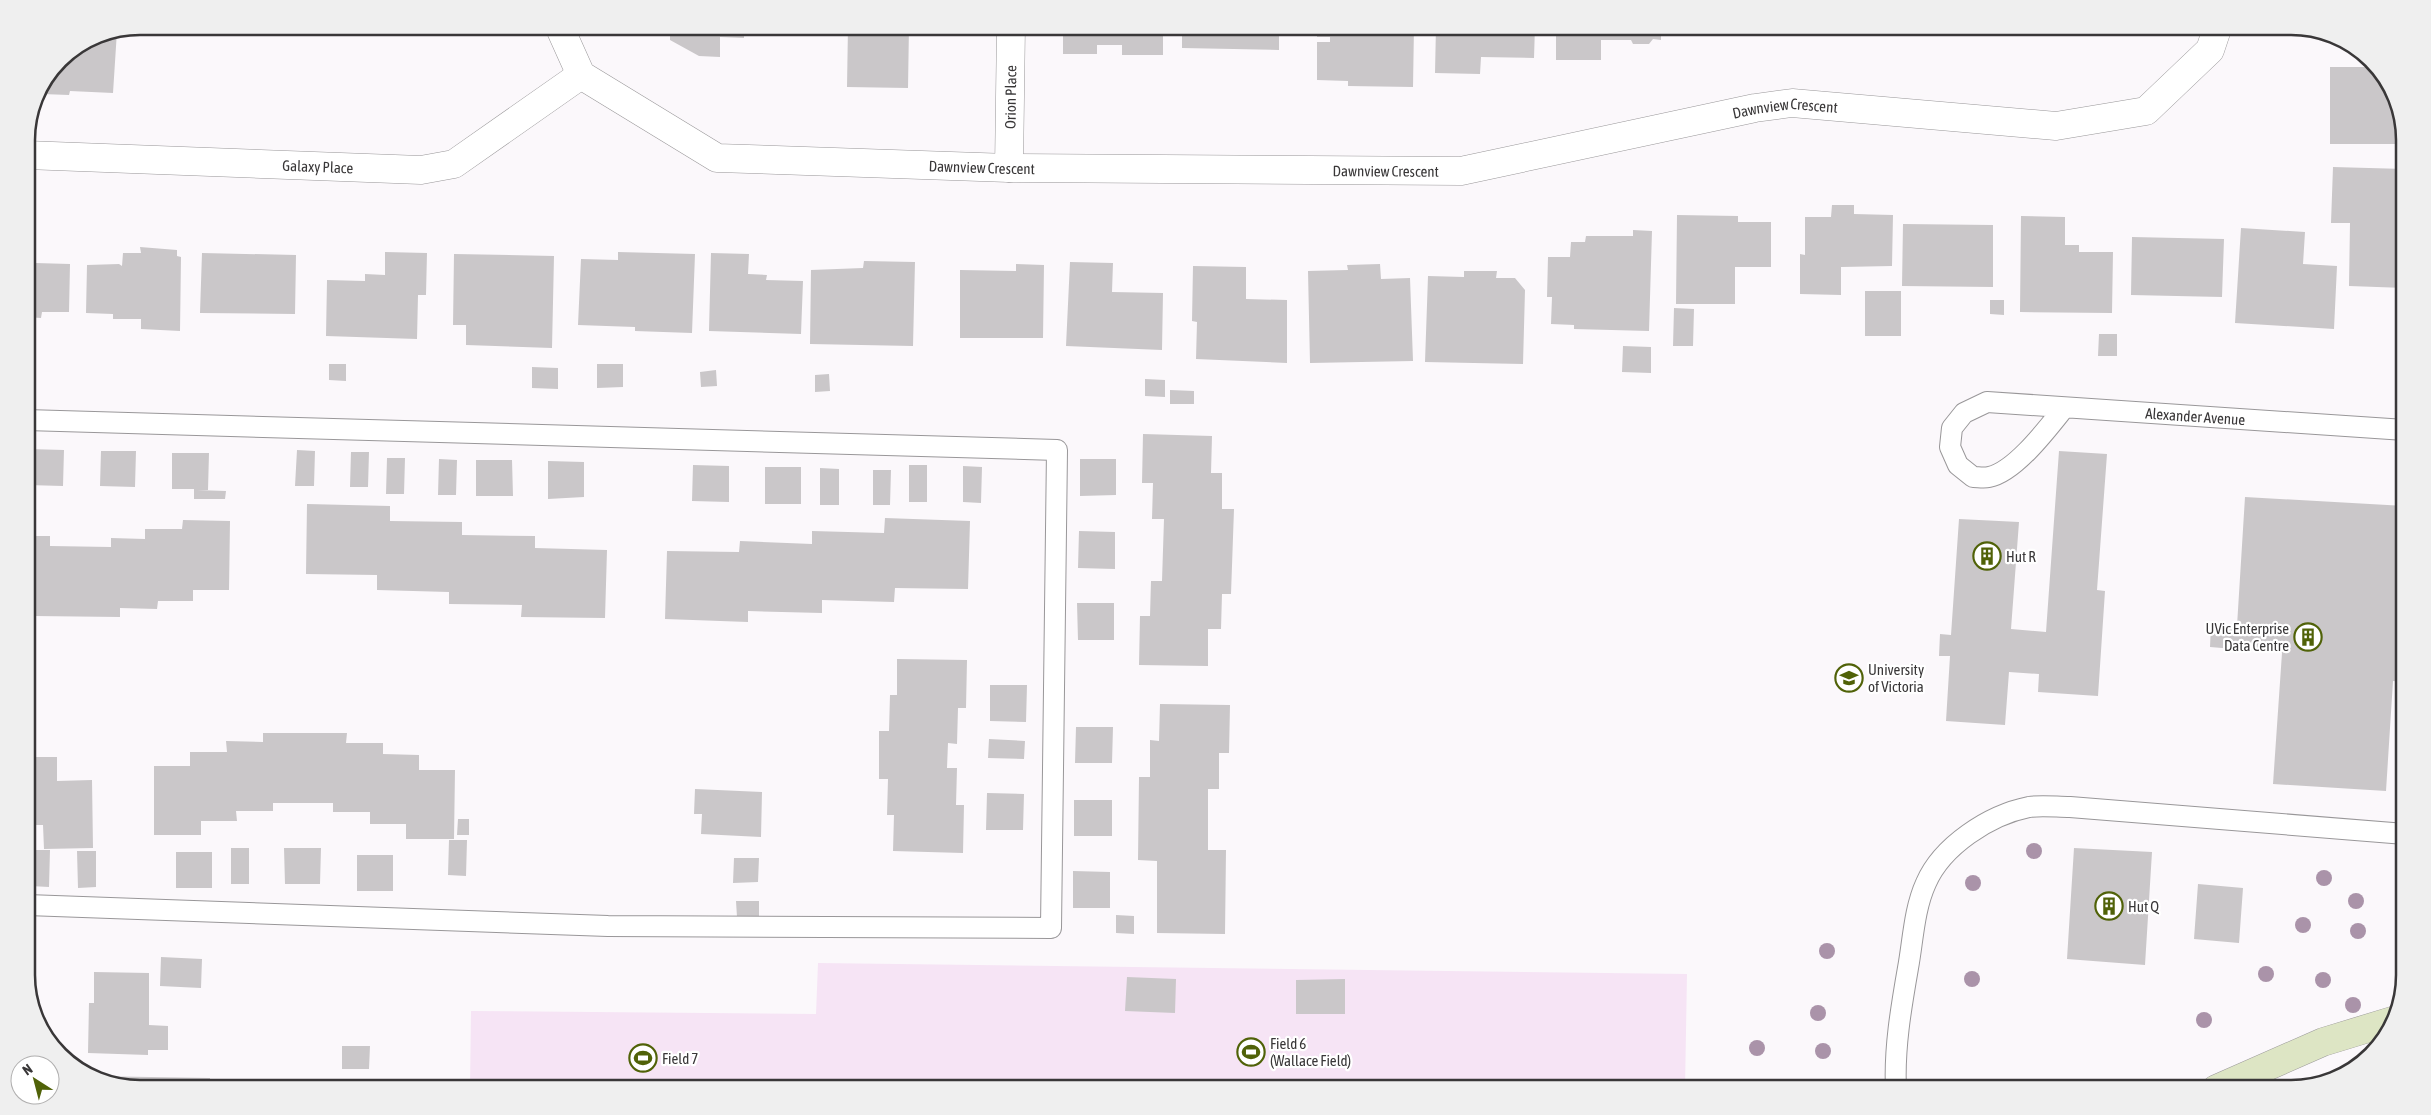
<svg xmlns="http://www.w3.org/2000/svg" width="2431" height="1115" viewBox="0 0 2431 1115" font-family="'Asap Condensed',sans-serif">
<rect width="100%" height="100%" fill="#fbf8fb"/>
<path fill="#f6e4f5" d="M 818,963 L 1687,974 L 1685,1089 L 470,1089 L 471,1011 L 816,1014 Z"/>
<path fill="#cac7c9" d="M 662,26 L 748,26 L 748,30 L 744,30 L 744,38 L 720,37 L 720,57 L 699,56 L 670,40 L 670,28 Z
M 848,26 L 909,26 L 908,88 L 847,87 Z
M 1063,26 L 1154,26 L 1154,32 L 1163,31 L 1163,55 L 1122,55 L 1122,45 L 1097,45 L 1097,54 L 1063,54 Z
M 1182,26 L 1279,26 L 1279,50 L 1182,48 Z
M 1317,26 L 1414,26 L 1413,87 L 1348,86 L 1348,81 L 1317,80 L 1317,42 L 1330,42 L 1330,37 L 1317,37 Z
M 1436,26 L 1535,26 L 1534,58 L 1481,57 L 1480,74 L 1435,73 Z
M 1556,26 L 1661,26 L 1661,40 L 1653,39 L 1649,44 L 1633,44 L 1631,40 L 1601,40 L 1601,60 L 1556,60 Z
M 117,31 L 113,93 L 70,91 L 69,95 L 42,94 L 42,90 L 39,90 L 60,59 L 96,35 Z
M 2330,67 L 2374,67 L 2386,76 L 2405,132 L 2405,144 L 2330,144 Z
M 2333,167 L 2405,169 L 2405,288 L 2349,286 L 2350,223 L 2331,223 Z
M 1832,205 L 1854,205 L 1854,214 L 1893,215 L 1892,266 L 1841,267 L 1841,295 L 1800,294 L 1800,254 L 1805,255 L 1805,217 L 1831,217 Z
M 1677,215 L 1738,216 L 1738,222 L 1771,222 L 1771,267 L 1735,267 L 1735,304 L 1676,304 Z
M 2021,216 L 2065,217 L 2065,245 L 2079,245 L 2079,252 L 2113,252 L 2112,313 L 2020,312 Z
M 1903,224 L 1993,225 L 1993,287 L 1902,286 Z
M 2241,228 L 2305,232 L 2303,264 L 2337,266 L 2334,329 L 2235,323 Z
M 1633,230 L 1652,231 L 1649,331 L 1574,329 L 1574,325 L 1551,324 L 1552,297 L 1547,297 L 1548,257 L 1570,257 L 1571,242 L 1585,242 L 1586,236 L 1633,236 Z
M 2132,237 L 2224,239 L 2222,297 L 2131,295 Z
M 140,247 L 177,250 L 177,256 L 181,257 L 180,331 L 141,329 L 141,319 L 113,319 L 113,314 L 86,313 L 87,265 L 119,264 L 122,266 L 123,253 L 141,253 Z
M 26,249 L 35,249 L 35,263 L 70,264 L 69,312 L 42,312 L 41,318 L 26,317 Z
M 385,252 L 427,253 L 426,295 L 418,295 L 417,339 L 326,336 L 327,280 L 365,281 L 365,274 L 385,275 Z
M 618,252 L 695,254 L 692,333 L 635,331 L 635,327 L 578,325 L 581,259 L 618,260 Z
M 202,253 L 296,255 L 295,314 L 200,313 Z
M 711,253 L 749,254 L 748,274 L 767,275 L 766,280 L 803,281 L 801,334 L 709,331 Z
M 454,254 L 554,256 L 552,348 L 466,345 L 466,325 L 453,325 Z
M 864,261 L 915,262 L 913,346 L 810,344 L 811,270 L 863,268 Z
M 1070,262 L 1113,263 L 1112,292 L 1163,293 L 1162,350 L 1066,346 Z
M 1016,264 L 1044,265 L 1043,338 L 960,338 L 960,270 L 1016,271 Z
M 1380,264 L 1381,279 L 1410,278 L 1413,361 L 1310,363 L 1308,271 L 1348,270 L 1347,265 Z
M 1193,266 L 1246,267 L 1246,299 L 1287,300 L 1287,363 L 1196,359 L 1197,322 L 1192,321 Z
M 1464,271 L 1497,271 L 1496,278 L 1515,278 L 1525,290 L 1523,364 L 1425,362 L 1428,276 L 1464,277 Z
M 1865,291 L 1901,291 L 1901,336 L 1865,336 Z
M 1990,300 L 2004,300 L 2004,315 L 1990,314 Z
M 1674,308 L 1694,309 L 1693,346 L 1673,346 Z
M 2099,334 L 2117,334 L 2117,356 L 2098,356 Z
M 1623,346 L 1651,347 L 1651,373 L 1622,372 Z
M 329,364 L 346,364 L 346,381 L 329,380 Z
M 597,364 L 623,364 L 623,387 L 597,388 Z
M 532,367 L 558,368 L 558,389 L 532,388 Z
M 716,370 L 717,386 L 701,387 L 700,372 Z
M 829,374 L 830,391 L 815,392 L 815,375 Z
M 1145,379 L 1165,380 L 1165,397 L 1145,396 Z
M 1170,390 L 1194,391 L 1194,404 L 1170,404 Z
M 1143,434 L 1212,436 L 1211,473 L 1222,473 L 1222,509 L 1234,509 L 1231,594 L 1222,594 L 1221,629 L 1208,629 L 1208,666 L 1139,665 L 1140,616 L 1150,616 L 1151,581 L 1162,581 L 1164,519 L 1152,519 L 1153,483 L 1142,483 Z
M 28,449 L 64,450 L 63,486 L 27,485 Z
M 297,450 L 315,451 L 314,486 L 295,486 Z
M 101,451 L 136,451 L 135,487 L 100,486 Z
M 2059,451 L 2107,454 L 2097,590 L 2105,591 L 2098,696 L 2038,692 L 2039,674 L 2009,672 L 2005,725 L 1946,721 L 1950,656 L 1939,656 L 1940,634 L 1951,635 L 1959,519 L 2019,522 L 2011,629 L 2046,632 Z
M 351,452 L 369,452 L 368,487 L 350,487 Z
M 172,453 L 209,453 L 208,490 L 197,490 L 226,491 L 225,499 L 194,499 L 194,489 L 172,489 Z
M 387,458 L 405,458 L 404,494 L 386,494 Z
M 439,459 L 457,460 L 456,495 L 438,495 Z
M 1080,459 L 1116,459 L 1116,495 L 1080,496 Z
M 476,460 L 512,460 L 513,496 L 476,496 Z
M 548,461 L 584,462 L 584,497 L 548,499 Z
M 693,465 L 729,466 L 729,502 L 692,501 Z
M 909,465 L 927,465 L 927,502 L 909,502 Z
M 963,466 L 982,467 L 981,503 L 963,502 Z
M 765,467 L 801,467 L 801,504 L 765,504 Z
M 820,468 L 839,469 L 839,505 L 820,505 Z
M 873,470 L 891,470 L 890,505 L 873,505 Z
M 2245,497 L 2405,506 L 2405,682 L 2393,681 L 2386,791 L 2273,784 L 2282,653 L 2210,647 L 2211,624 L 2237,626 Z
M 307,504 L 390,506 L 390,521 L 462,522 L 462,535 L 535,536 L 535,548 L 607,550 L 605,618 L 521,617 L 522,605 L 449,604 L 449,592 L 377,590 L 377,575 L 306,574 Z
M 885,518 L 970,521 L 968,589 L 895,588 L 894,602 L 822,600 L 822,613 L 748,611 L 748,622 L 665,619 L 667,551 L 739,552 L 740,541 L 812,544 L 812,531 L 884,533 Z
M 183,520 L 230,521 L 229,590 L 193,590 L 193,601 L 158,601 L 157,609 L 120,608 L 120,617 L 34,616 L 34,606 L 26,605 L 26,536 L 50,536 L 50,546 L 111,547 L 111,538 L 145,539 L 145,529 L 182,529 Z
M 1079,531 L 1115,532 L 1115,569 L 1078,568 Z
M 1077,603 L 1114,603 L 1114,640 L 1078,640 Z
M 897,659 L 967,660 L 966,708 L 958,708 L 957,744 L 948,743 L 947,768 L 957,768 L 956,805 L 964,805 L 963,853 L 893,851 L 894,815 L 887,815 L 888,779 L 879,779 L 879,731 L 889,731 L 890,695 L 897,695 Z
M 990,685 L 1027,685 L 1026,722 L 990,721 Z
M 1160,704 L 1230,705 L 1229,753 L 1219,753 L 1219,789 L 1208,789 L 1208,850 L 1226,850 L 1225,934 L 1157,933 L 1157,861 L 1138,860 L 1139,777 L 1150,777 L 1150,740 L 1159,741 Z
M 1076,727 L 1113,727 L 1112,763 L 1075,763 Z
M 263,733 L 347,733 L 346,743 L 383,743 L 383,754 L 419,755 L 419,770 L 455,770 L 454,839 L 406,839 L 406,824 L 370,824 L 370,812 L 333,812 L 333,803 L 273,803 L 273,811 L 236,811 L 237,821 L 201,821 L 201,835 L 154,835 L 154,766 L 190,766 L 190,752 L 227,752 L 226,741 L 263,742 Z
M 989,739 L 1025,741 L 1024,759 L 988,758 Z
M 27,757 L 57,757 L 57,781 L 92,780 L 93,848 L 44,849 L 43,825 L 27,825 Z
M 695,789 L 762,792 L 761,837 L 701,834 L 702,814 L 694,814 Z
M 987,793 L 1024,794 L 1023,830 L 986,830 Z
M 1074,800 L 1112,800 L 1112,836 L 1074,836 Z
M 458,819 L 469,819 L 469,835 L 457,835 Z
M 449,840 L 467,840 L 466,876 L 448,875 Z
M 231,848 L 249,848 L 249,884 L 231,884 Z
M 284,848 L 321,848 L 320,884 L 285,884 Z
M 2074,848 L 2152,852 L 2145,965 L 2067,959 Z
M 31,850 L 50,850 L 49,887 L 30,886 Z
M 77,851 L 96,851 L 96,887 L 78,888 Z
M 176,852 L 212,852 L 212,888 L 176,888 Z
M 357,855 L 393,855 L 393,891 L 357,891 Z
M 734,858 L 759,858 L 758,882 L 733,883 Z
M 1073,871 L 1110,872 L 1110,908 L 1073,908 Z
M 2198,884 L 2243,888 L 2239,943 L 2194,939 Z
M 736,901 L 759,901 L 759,916 L 737,917 Z
M 1116,915 L 1134,916 L 1134,934 L 1116,933 Z
M 161,957 L 202,959 L 201,988 L 160,986 Z
M 94,972 L 149,973 L 149,1025 L 168,1026 L 168,1050 L 148,1050 L 148,1055 L 88,1053 L 89,1003 L 94,1003 Z
M 1127,977 L 1176,979 L 1175,1013 L 1125,1011 Z
M 1345,979 L 1345,1014 L 1296,1014 L 1296,980 Z
M 342,1046 L 370,1046 L 369,1069 L 342,1069 Z
M 91,1076 L 210,1078 L 210,1089 L 139,1089 L 96,1080 Z
M 321,1079 L 371,1081 L 371,1089 L 321,1089 Z"/>
<g fill="none" stroke-linecap="round" stroke-linejoin="round">
<g stroke="#999799" stroke-width="22">
<g id="service">
<path id="s1" d="M 2064,408 C 2048,428 2015,472 1989,477 C 1984,478 1978,477 1973,477 L 1958,465 L 1950,447 L 1952,428 L 1964,413 L 1987,402 L 2405,430"/>
<path d="M 26,420 L 1057,450 L 1051,928 L 608,926 L 27,905"/>
<path d="M 1896,1089 C 1894,1049 1901,1008 1908,968 C 1913,941 1914,909 1926,883 C 1942,846 1989,815 2029,807 C 2042,805 2057,807 2070,807 L 2405,834"/>
</g>
</g>
<g stroke="#999799" stroke-width="29">
<g id="minor">
<path id="s2" d="M 559,26 L 581,75 L 717,158 L 1009,168 L 1461,171 L 1755,108 L 1792,103 L 2056,126 L 2146,111 L 2210,50 L 2218,26"/>
<path id="s3" d="M 26,155 L 421,170 L 454,164 L 581,75"/>
<path id="s4" d="M 1009,168 L 1011,26"/>
</g>
</g>
<g stroke="#999799" stroke-width="29">
<path id="secondary" d="M 2216,1089 L 2323,1042 L 2395,1020"/>
</g>
<use href="#service" stroke="#fff" stroke-width="20"/>
<use href="#minor" stroke="#fff" stroke-width="28"/>
<use href="#secondary" stroke="#dde5c4" stroke-width="28"/>
</g>
<g fill="#aa93a9">
<circle cx="2034" cy="851" r="8"/>
<circle cx="2324" cy="878" r="8"/>
<circle cx="1973" cy="883" r="8"/>
<circle cx="2356" cy="901" r="8"/>
<circle cx="2303" cy="925" r="8"/>
<circle cx="2358" cy="931" r="8"/>
<circle cx="1827" cy="951" r="8"/>
<circle cx="2266" cy="974" r="8"/>
<circle cx="1972" cy="979" r="8"/>
<circle cx="2323" cy="980" r="8"/>
<circle cx="2353" cy="1005" r="8"/>
<circle cx="1818" cy="1013" r="8"/>
<circle cx="2204" cy="1020" r="8"/>
<circle cx="1757" cy="1048" r="8"/>
<circle cx="1823" cy="1051" r="8"/>
</g>
<defs>
<g id="building-ring" transform="scale(1.4375)"><circle r="9.5" fill="#fff" stroke="#506208" stroke-width="1.5"/><path d="M-4-6H4V6H1V3H-1V6H-4ZM-2.5-4.3h1.7v1.8h-1.7ZM.8-4.3h1.7v1.8H.8ZM-2.5-1h1.7V.8h-1.7ZM.8-1h1.7V.8H.8Z" fill="#506208"/></g>
<g id="university-ring" transform="scale(1.4375)"><circle r="9.5" fill="#fff" stroke="#506208" stroke-width="1.5"/><path d="M0-5L7-2L0 1L-7-2ZM-4 1L0 2.5L4 1V4Q0 6-4 4Z" fill="#506208"/></g>
<g id="stadium-ring" transform="scale(1.4375)"><circle r="9.5" fill="#fff" stroke="#506208" stroke-width="1.5"/><path d="M0-5a6.5 5 0 1 0 0 10a6.5 5 0 1 0 0-10ZM-3.5-1.8h7v3.6h-7Z" fill="#506208"/></g>
</defs>
<g fill-rule="evenodd">
<use href="#building-ring" x="1987" y="556"/>
<use href="#building-ring" x="2308" y="637"/>
<use href="#university-ring" x="1849" y="678"/>
<use href="#building-ring" x="2109" y="906"/>
<use href="#stadium-ring" x="1251" y="1052"/>
<use href="#stadium-ring" x="643" y="1058"/>
</g>
<g text-anchor="middle" dominant-baseline="central" stroke-width="4.5" stroke-linejoin="round" paint-order="stroke">
<g font-size="15" fill="#393738" stroke="#fff">
<text stroke="none"><textPath href="#s4" startOffset="71">Orion Place</textPath></text>
<text stroke="none"><textPath href="#s2" startOffset="1288">Dawnview Crescent</textPath></text>
<text stroke="none"><textPath href="#s3" startOffset="292">Galaxy Place</textPath></text>
<text stroke="none"><textPath href="#s2" startOffset="478">Dawnview Crescent</textPath></text>
<text stroke="none"><textPath href="#s2" startOffset="882">Dawnview Crescent</textPath></text>
<text stroke="none"><textPath href="#s1" startOffset="431">Alexander Avenue</textPath></text>
</g>
<g font-size="15" fill="#393738" stroke="#fff" text-anchor="start">
<text x="2006" y="556">Hut R</text>
<text x="2289" y="628" text-anchor="end">UVic Enterprise<tspan x="2289" dy="17">Data Centre</tspan></text>
<text x="1868" y="669">University<tspan x="1868" dy="17">of Victoria</tspan></text>
<text x="2128" y="906">Hut Q</text>
<text x="1270" y="1043">Field 6<tspan x="1270" dy="17">(Wallace Field)</tspan></text>
<text x="662" y="1058">Field 7</text>
</g>
</g>
<path d="M0 0H2431V1115H0ZM140 35H2291A105 105 0 0 1 2396 140V975A105 105 0 0 1 2291 1080H140A105 105 0 0 1 35 975V140A105 105 0 0 1 140 35Z" fill="#efefef" fill-rule="evenodd"/>
<path fill="none" stroke="#393738" stroke-width="2.5" d="M140 35H2291A105 105 0 0 1 2396 140V975A105 105 0 0 1 2291 1080H140A105 105 0 0 1 35 975V140A105 105 0 0 1 140 35Z"/>
<g transform="translate(35 1080) rotate(324)"><circle r="24" fill="#ffffff" stroke="#b0afaf"/>
<path d="M0-4L9 19L0 12L-9 19Z" fill="#506208"/>
<text y="-8" font-size="14" font-weight="bold" text-anchor="middle" fill="#393738">N</text>
</g>
</svg>
